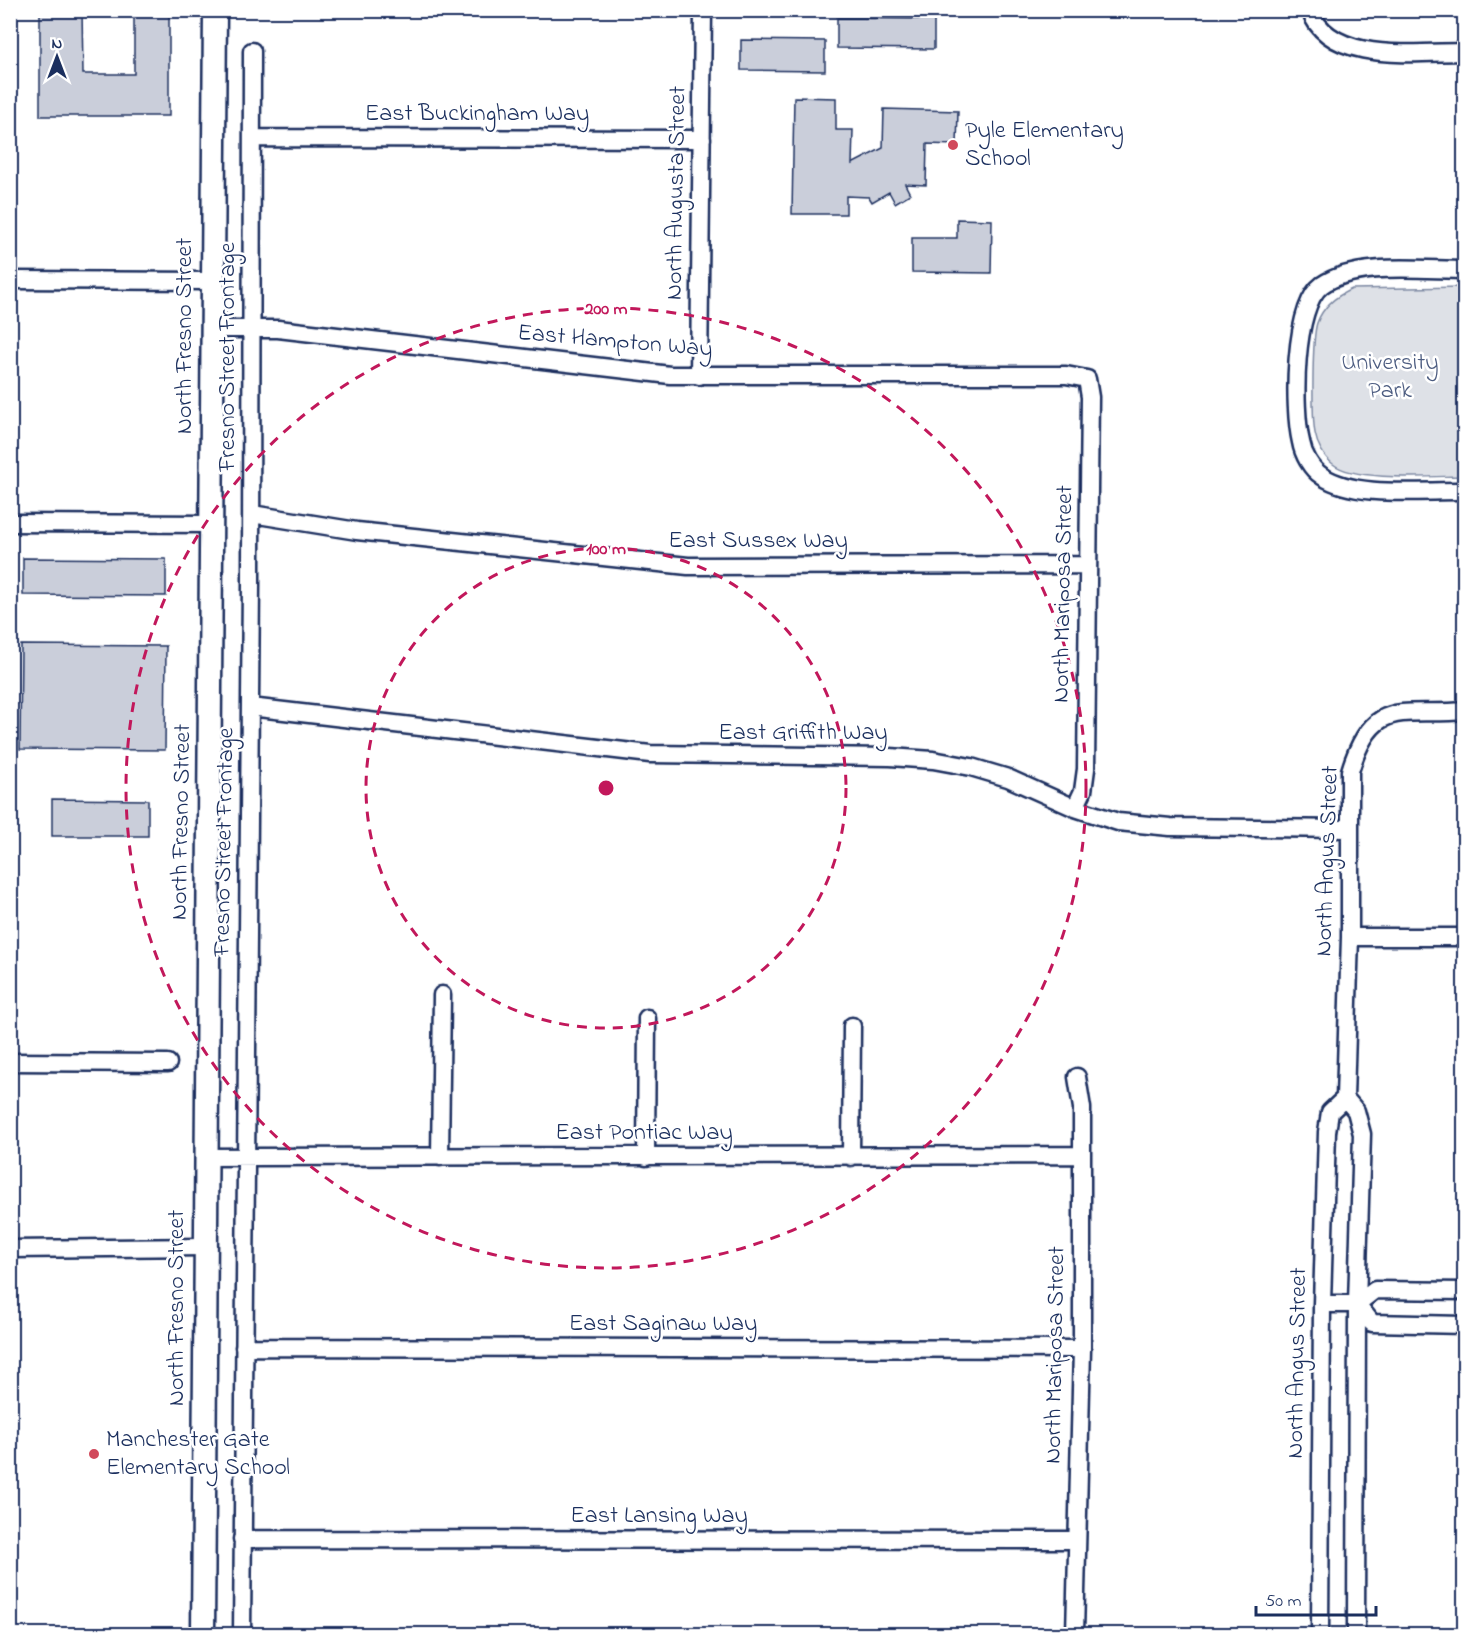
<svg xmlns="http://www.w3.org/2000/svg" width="1475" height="1645" viewBox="0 0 1475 1645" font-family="'Indie Flower',sans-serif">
<rect width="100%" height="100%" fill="#fff"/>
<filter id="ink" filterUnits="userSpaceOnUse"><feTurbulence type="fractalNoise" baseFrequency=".0167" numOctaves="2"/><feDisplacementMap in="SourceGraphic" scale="12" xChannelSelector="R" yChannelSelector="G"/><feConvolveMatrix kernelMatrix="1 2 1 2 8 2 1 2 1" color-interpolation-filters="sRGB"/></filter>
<g filter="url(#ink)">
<path fill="#dee1e7" stroke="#7c88a2" stroke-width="1.5" d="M 1464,287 L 1464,476 C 1435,476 1355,482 1333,464 C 1324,457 1317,445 1315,433 C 1312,417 1312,338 1317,323 C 1323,306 1336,296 1352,289 Z"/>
<path fill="#caceda" stroke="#1b2f5e" stroke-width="1.5" d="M 40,10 L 82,10 L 83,74 L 134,74 L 134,10 L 169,10 L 169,116 L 40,116 Z
M 837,18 L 934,19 L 934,49 L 837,48 Z
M 741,40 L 825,41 L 825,71 L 741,70 Z
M 794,97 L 836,98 L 836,130 L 853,130 L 852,164 L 883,148 L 884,109 L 958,111 L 957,145 L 927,144 L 926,185 L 905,184 L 910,194 L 895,203 L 889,192 L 872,202 L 869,197 L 846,196 L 846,214 L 792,214 Z
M 957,219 L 992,220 L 991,273 L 912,272 L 912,238 L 957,238 Z
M 23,558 L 166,559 L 166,596 L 23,595 Z
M 21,645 L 166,646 L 165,750 L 20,749 Z
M 52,799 L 148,800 L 148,836 L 52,836 Z"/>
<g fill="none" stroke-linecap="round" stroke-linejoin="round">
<g stroke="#1b2f5e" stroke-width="21">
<path id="minor" d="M 1310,10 C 1329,65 1418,52 1464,52
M 252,138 L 702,139
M 1464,270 C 1424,270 1356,261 1322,285 C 1293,306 1293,409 1301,442 C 1303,454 1311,469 1322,476 C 1356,499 1424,490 1464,491
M 10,280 L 211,281
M 212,329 L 278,329 L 670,375 L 1066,375 L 1087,379 L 1090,397 L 1086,769 L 1083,791 L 1075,808
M 699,376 L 703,10
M 252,514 L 357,531 L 688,566 L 1087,565
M 10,523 L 212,524
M 250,707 L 650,754 L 890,757 L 933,760 L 971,767 L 1008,778 L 1075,808 L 1118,822 L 1170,827 L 1348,829
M 1350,937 L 1464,937
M 10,1062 L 168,1063
M 1345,1098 L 1356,1111 L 1362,1134 L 1357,1304 L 1356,1634
M 205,1157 L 1082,1155
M 440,1157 L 442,995
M 646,1157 L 647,1018
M 851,1157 L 852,1026
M 10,1249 L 205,1247
M 1322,1304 L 1357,1304 L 1375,1290 L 1464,1291
M 1357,1304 L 1372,1323 L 1464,1325
M 244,1347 L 1082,1349
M 242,1539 L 1076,1540
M 242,1634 L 251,584 L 252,51
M 1075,1634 L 1082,1349 L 1082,1108 L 1077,1077
M 1320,1634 L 1322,1304 L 1327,1132 L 1330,1112 L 1345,1098 L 1350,937 L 1350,771 C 1373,695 1403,717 1464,711"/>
</g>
<g stroke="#1b2f5e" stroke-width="27">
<path id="secondary" d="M 203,1634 L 215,10"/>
</g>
<use href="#minor" stroke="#fff" stroke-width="16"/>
<use href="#secondary" stroke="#fff" stroke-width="22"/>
</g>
</g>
<g fill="none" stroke="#c2185b" stroke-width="3" stroke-dasharray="10 8">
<circle cx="606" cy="788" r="240"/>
<circle cx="606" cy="788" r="480"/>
</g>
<g fill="#d1495b" stroke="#fff" stroke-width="2">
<circle cx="953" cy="145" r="6"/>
<circle cx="94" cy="1454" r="6"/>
</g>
<g text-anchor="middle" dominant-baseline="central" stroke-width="5" stroke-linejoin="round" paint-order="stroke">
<g font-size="24" fill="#1b2f5e" stroke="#fff">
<text x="477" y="114">East Buckingham Way</text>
<text transform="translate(677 193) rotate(-89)">North Augusta Street</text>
<text transform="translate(185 336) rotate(-90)">North Fresno Street</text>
<text transform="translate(615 342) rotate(5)">East Hampton Way</text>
<text transform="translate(228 357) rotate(-90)">Fresno Street Frontage</text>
<text x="758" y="541">East Sussex Way</text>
<text transform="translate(1064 594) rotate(-89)">North Mariposa Street</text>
<text x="803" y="733">East Griffith Way</text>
<text transform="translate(182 822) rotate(-89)">North Fresno Street</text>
<text transform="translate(225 842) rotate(-89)">Fresno Street Frontage</text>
<text transform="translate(1328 861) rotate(-88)">North Angus Street</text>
<text x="644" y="1133">East Pontiac Way</text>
<text transform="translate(177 1308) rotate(-90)">North Fresno Street</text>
<text x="663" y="1324">East Saginaw Way</text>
<text transform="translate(1056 1355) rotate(-89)">North Mariposa Street</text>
<text transform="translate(1298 1363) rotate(-89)">North Angus Street</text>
<text x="659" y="1516">East Lansing Way</text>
</g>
<g font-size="24" fill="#1b2f5e" stroke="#fff" text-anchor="start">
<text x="965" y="131">Pyle Elementary<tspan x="965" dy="28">School</tspan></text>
<text x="106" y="1440">Manchester Gate<tspan x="106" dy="28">Elementary School</tspan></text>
</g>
<g font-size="24" fill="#4c5c80" stroke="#fff">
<text x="1390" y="363">University<tspan x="1390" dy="28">Park</tspan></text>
</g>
</g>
<circle cx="606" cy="788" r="9" fill="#c2185b" stroke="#fff" stroke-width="3"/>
<g font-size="18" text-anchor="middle" font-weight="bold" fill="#c2185b" stroke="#fff" stroke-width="5" stroke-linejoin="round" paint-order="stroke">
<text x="606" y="314">200 m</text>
<text x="606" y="554">100 m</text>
</g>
<rect width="1475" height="1645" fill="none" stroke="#fff" stroke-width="36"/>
<rect x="18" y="18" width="1439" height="1609" fill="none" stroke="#1b2f5e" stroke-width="2" filter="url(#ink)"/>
<g transform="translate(57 57)" stroke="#ffffff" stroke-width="4.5" paint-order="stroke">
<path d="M0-4.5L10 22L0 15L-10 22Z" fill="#1b2f5e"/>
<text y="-9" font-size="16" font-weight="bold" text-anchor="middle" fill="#1b2f5e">N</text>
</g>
<path d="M1256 1606v9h120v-9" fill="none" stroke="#1b2f5e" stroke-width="3"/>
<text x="1265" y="1606" font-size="18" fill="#1b2f5e" stroke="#ffffff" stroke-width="4.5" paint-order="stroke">50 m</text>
</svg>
